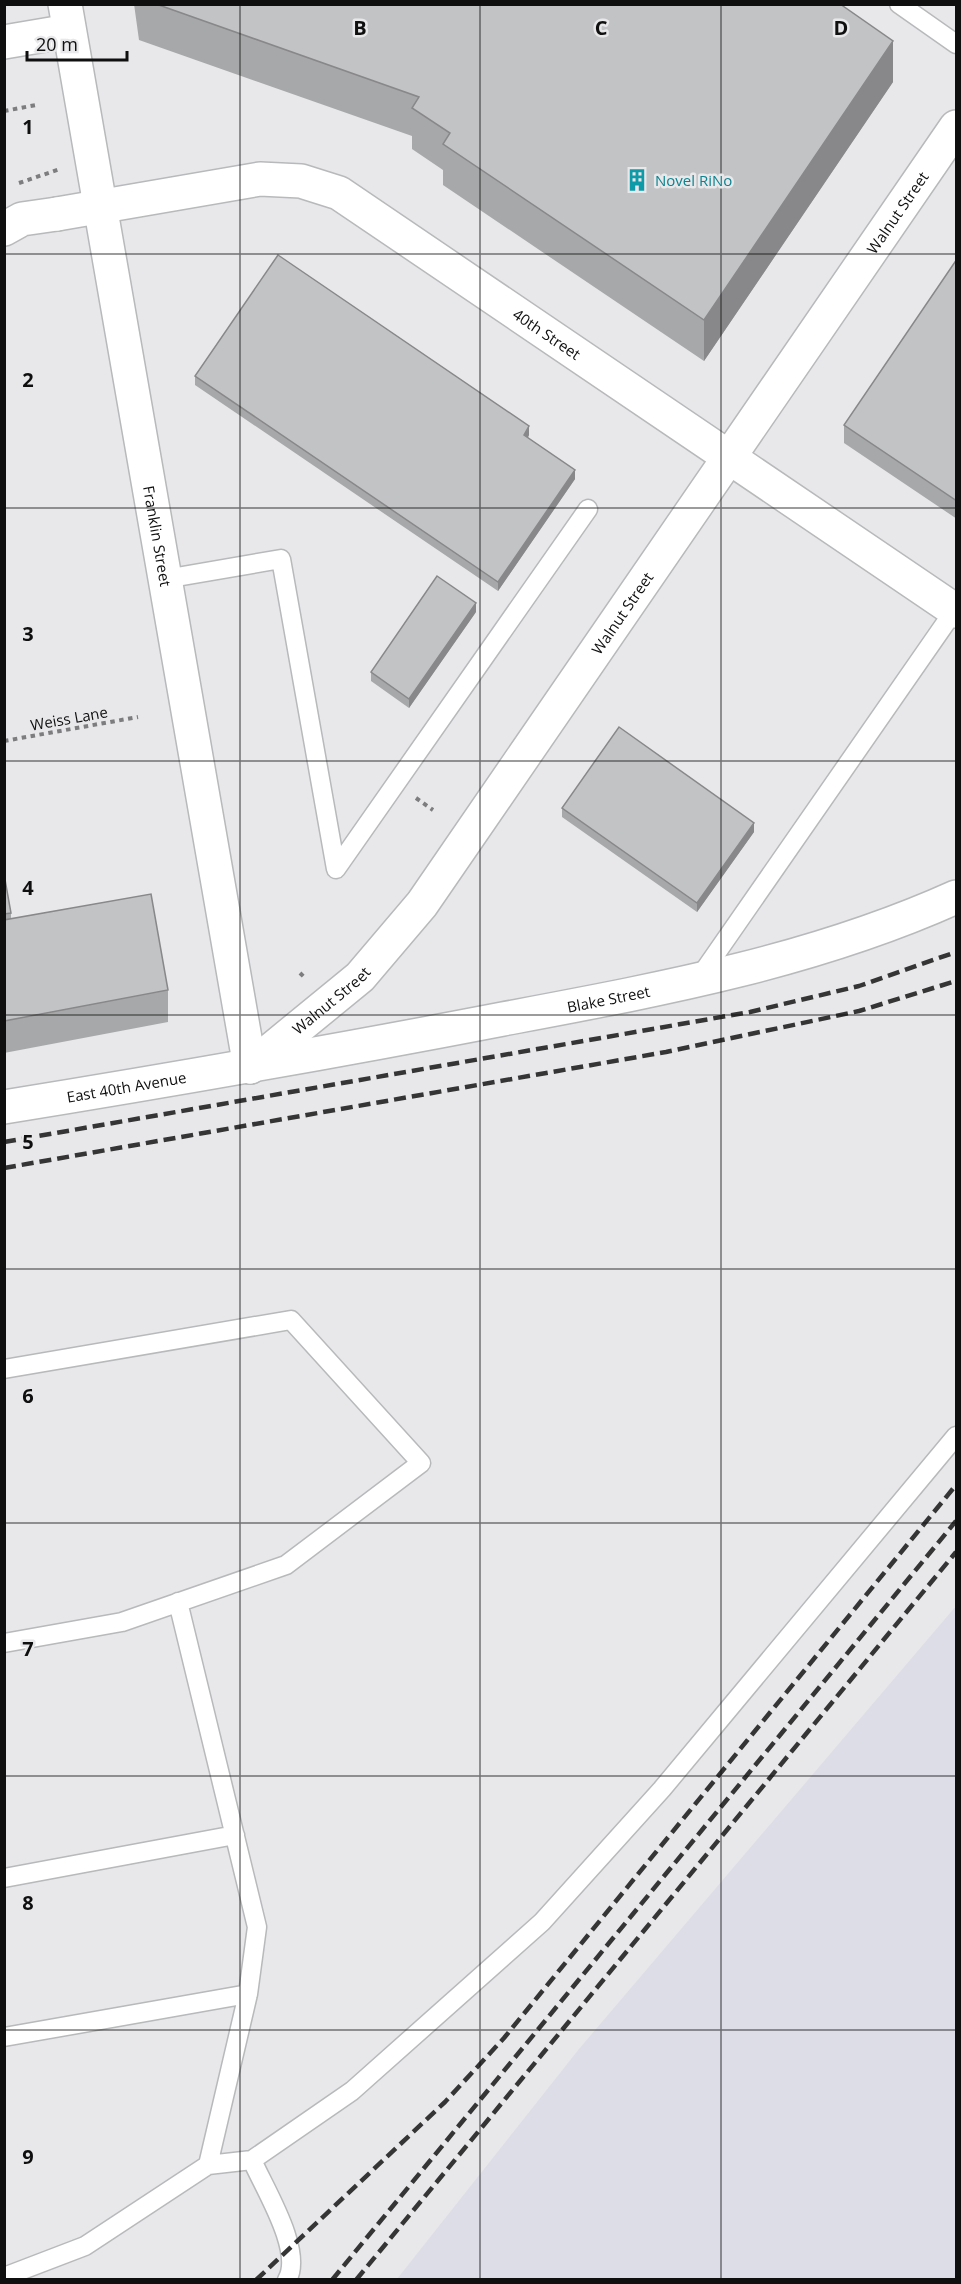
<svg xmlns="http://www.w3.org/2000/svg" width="961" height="2284" viewBox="0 0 961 2284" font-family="'Open Sans',sans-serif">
<rect width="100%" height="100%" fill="#e8e8eb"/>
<path fill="#dcdde7" d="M 956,1606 L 956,2279 L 397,2279 L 579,2049 Z"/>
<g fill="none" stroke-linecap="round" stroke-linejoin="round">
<g stroke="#b8b9bb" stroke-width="21">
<path id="lane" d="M 899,4 L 956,44
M 165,579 L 281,559 L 336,869
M 336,869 L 588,509
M 699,978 L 956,608
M 4,1369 L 291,1320 L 421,1463 L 286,1565 L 122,1622 L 4,1643
M 4,1878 L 235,1835
M 4,2037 L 248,1994
M 208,2165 L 252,2160
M 4,2277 L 85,2246 L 208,2165 L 248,1994 L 257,1927 L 178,1602
M 287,2280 C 304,2251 264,2188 252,2160 L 352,2091 L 542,1922 L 662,1789 L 956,1436"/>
</g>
<g stroke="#b8b9bb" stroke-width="36">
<path id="street" d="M 4,42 L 69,31
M 4,229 L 22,219 L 57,214"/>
</g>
<g stroke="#b8b9bb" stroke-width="36">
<g id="secondary">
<path id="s1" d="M 65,4 L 250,1067"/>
<path id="s2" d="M 57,214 L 260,179 L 301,181 L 339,193 L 956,611"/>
<path id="s3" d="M 250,1067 L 360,977 L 422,904 L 956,127"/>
<path id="s4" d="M 4,1107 C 171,1080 337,1051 503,1019 C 657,990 812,962 956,897"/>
</g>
</g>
<path stroke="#7d7d7f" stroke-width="4" stroke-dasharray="4.5 4.5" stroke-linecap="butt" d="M 4,111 L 36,105
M 19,183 L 60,169
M 4,741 L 138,717
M 416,798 L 433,810
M 300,973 L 306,979"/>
<use href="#lane" stroke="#fff" stroke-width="18"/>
<use href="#street" stroke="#fff" stroke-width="33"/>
<use href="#secondary" stroke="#fff" stroke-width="33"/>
<path stroke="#353536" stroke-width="4.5" stroke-dasharray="12 6" stroke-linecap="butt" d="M 4,1142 L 750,1012 L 859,986 L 956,952
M 4,1168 L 666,1052 L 859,1011 L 956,981
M 256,2280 L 445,2102 L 504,2038 L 956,1485
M 332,2280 L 956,1521
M 356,2280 L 956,1552"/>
</g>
<path fill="#a7a8a9" d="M 134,4 L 840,4 L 893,82 L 704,361 L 443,185 L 443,170 L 412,149 L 412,136 L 139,40 Z
M 957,259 L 957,519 L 844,443 L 844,425 Z
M 195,376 L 529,435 L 528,438 L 575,479 L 498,591 L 195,385 Z
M 476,612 L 409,708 L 371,681 L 371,672 Z
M 562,808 L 754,832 L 697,912 L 562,817 Z
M 4,874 L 11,913 L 11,919 L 168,990 L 168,1022 L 4,1053 Z"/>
<path fill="#88888a" d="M 893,41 L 893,82 L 704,361 L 704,320 Z
M 529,426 L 529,435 L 524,444 L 524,435 Z
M 575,470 L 575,479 L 498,591 L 498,582 Z
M 476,603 L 476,612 L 409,708 L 409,699 Z
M 754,823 L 754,832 L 697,912 L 697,903 Z"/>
<path fill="#c2c3c5" stroke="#88888a" stroke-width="1.5" d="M 156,4 L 840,4 L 893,41 L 704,320 L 443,144 L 450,133 L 412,108 L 419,97 Z
M 278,255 L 529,426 L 524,435 L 575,470 L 498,582 L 195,376 Z
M 957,259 L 957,501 L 844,425 Z
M 437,576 L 476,603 L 409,699 L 371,672 Z
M 619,727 L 754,823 L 697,903 L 562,808 Z
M 4,874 L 11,913 L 4,914 Z
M 151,894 L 168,990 L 4,1021 L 4,920 Z"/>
<path fill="none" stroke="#0f0f10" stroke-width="1.5" stroke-opacity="0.55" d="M 240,4 L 240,2280M 480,4 L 480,2280M 721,4 L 721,2280M 4,254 L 956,254M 4,508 L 956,508M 4,761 L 956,761M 4,1015 L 956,1015M 4,1269 L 956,1269M 4,1523 L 956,1523M 4,1776 L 956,1776M 4,2030 L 956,2030"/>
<defs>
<g id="building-bare" transform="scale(1.8)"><path d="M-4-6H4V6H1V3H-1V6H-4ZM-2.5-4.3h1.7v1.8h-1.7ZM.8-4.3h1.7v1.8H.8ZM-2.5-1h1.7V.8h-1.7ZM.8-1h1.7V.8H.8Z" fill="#0f9aa8" stroke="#e8e8eb" stroke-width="2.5" paint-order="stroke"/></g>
</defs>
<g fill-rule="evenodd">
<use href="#building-bare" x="637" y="180"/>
</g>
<g text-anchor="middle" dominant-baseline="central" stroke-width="5" stroke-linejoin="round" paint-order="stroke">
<g font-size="15" fill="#0d838f" stroke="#e8e8eb" text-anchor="start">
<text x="655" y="180">Novel RiNo</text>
</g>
<g font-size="15" fill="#0f0f10" stroke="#e8e8eb">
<text stroke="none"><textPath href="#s3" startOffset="1077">Walnut Street</textPath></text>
<text stroke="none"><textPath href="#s2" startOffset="538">40th Street</textPath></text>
<text stroke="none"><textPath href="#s1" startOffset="540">Franklin Street</textPath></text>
<text stroke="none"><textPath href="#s3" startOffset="591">Walnut Street</textPath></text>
<text transform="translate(69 718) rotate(-10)">Weiss Lane</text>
<text stroke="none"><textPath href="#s4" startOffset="614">Blake Street</textPath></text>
<text stroke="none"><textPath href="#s3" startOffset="105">Walnut Street</textPath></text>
<text stroke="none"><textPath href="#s4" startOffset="124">East 40th Avenue</textPath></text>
</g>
</g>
<g font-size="20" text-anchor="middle" font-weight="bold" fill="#0f0f10" stroke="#e8e8eb" stroke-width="5" stroke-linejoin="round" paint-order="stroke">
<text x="360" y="35">B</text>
<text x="601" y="35">C</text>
<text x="841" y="35">D</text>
<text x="28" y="134">1</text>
<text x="28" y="387">2</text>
<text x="28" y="641">3</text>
<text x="28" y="895">4</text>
<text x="28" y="1149">5</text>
<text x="28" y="1403">6</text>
<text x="28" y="1656">7</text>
<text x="28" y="1910">8</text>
<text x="28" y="2164">9</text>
</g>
<rect width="961" height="2284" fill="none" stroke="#0f0f10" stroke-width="12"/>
<path d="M27 51v9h100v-9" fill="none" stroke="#0f0f10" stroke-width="3"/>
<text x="36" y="51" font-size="18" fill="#0f0f10" stroke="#e8e8eb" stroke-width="4.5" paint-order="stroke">20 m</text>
</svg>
